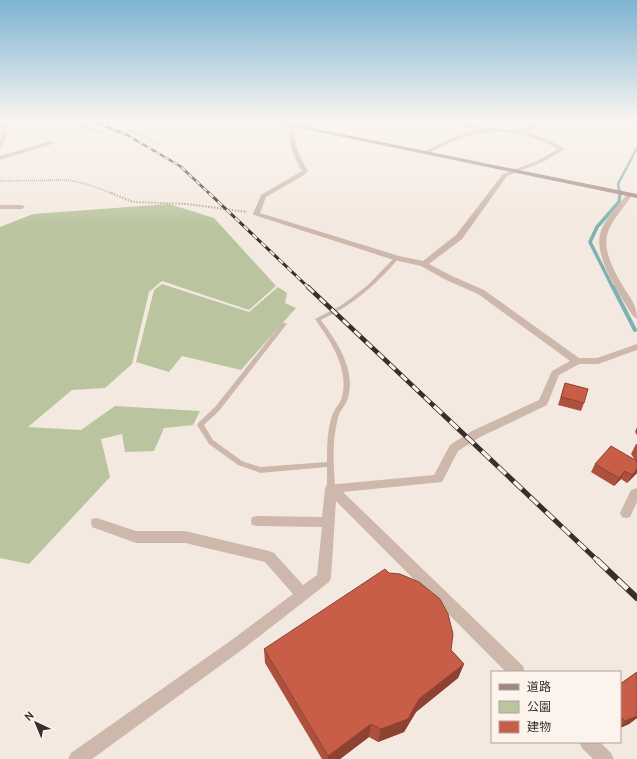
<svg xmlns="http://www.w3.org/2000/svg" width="637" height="759" viewBox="0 0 637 759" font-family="Cabin,'Noto Sans JP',sans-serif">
<rect width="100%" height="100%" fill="#f4e9e0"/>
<path fill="#bac49f" d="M 169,204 L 214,218 L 276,286 L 249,310 L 162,281 L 149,292 L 132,364 L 105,388 L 72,390 L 28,427 L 81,430 L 115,406 L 200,411 L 193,425 L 164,428 L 154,451 L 125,452 L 122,434 L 101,439 L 110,477 L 29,564 L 0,558 L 0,227 L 33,214 Z
M 162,284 L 249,312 L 278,287 L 287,293 L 285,303 L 296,308 L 241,370 L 182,356 L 169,372 L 136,362 L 154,290 Z"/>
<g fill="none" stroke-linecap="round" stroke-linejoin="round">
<path stroke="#7db2b0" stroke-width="2.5" d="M 620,194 L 618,184 L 637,148"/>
<path stroke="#7db2b0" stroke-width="3.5" d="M 613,288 L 590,242 L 597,227 L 619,202 L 620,193"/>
<path stroke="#7db2b0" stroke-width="4" d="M 613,287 L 635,330"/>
<path stroke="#b9a195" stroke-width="1.5" stroke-dasharray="1 1" stroke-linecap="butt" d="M 126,128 L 160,145
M 0,181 L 68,180 L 87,184 L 114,194"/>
<path stroke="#b9a195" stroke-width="2" stroke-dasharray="1.5 1.5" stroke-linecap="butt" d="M 111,193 L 133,202 L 187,204 L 247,212"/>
<path fill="#cdb8ab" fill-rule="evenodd" d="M 395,257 L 397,257 L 399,258 C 377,284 353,305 321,320 C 337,342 356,369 348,398 C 347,403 343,407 340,412 C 338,416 337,422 336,427 C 332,447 334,468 335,488 L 334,490 L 331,491 L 328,490 L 327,488 L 327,467 L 260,473 L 258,472 L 238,465 L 209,444 L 197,425 L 198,423 L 215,407 L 282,323 L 286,323 L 287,324 L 286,325 L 219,411 L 204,425 L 213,440 L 242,461 L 260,467 L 327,462 C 327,447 327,431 332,416 C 334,409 340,404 342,397 C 349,368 331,342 315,319 L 340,306 L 350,299 L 368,285 Z"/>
<path fill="#cdb8ab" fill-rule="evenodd" d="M 4,121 L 9,121 C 9,129 6,143 0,147 L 0,138 Z
M 68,121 L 76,121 L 105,133 L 100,134 Z
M 119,121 L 126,121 L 115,125 L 115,123 Z
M 297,121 L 303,121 L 294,127 C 294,144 299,157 308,171 L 304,175 L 266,197 L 260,213 L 399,256 L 423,261 L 456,235 L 503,174 L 539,160 L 558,149 C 512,123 473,128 428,154 L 424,154 L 424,152 C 441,142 457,135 476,130 L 451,121 L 459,121 L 482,129 L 494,128 L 520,130 L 538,121 L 545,121 L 526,131 L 547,139 L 565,149 L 543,162 L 507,176 L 462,239 L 429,264 L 452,276 L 484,290 L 579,358 L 597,358 L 637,344 L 637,350 L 598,364 L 579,364 L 559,375 L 547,405 L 480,437 L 458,451 L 442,482 L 343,492 L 523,666 L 525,672 L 506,672 L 336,501 L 331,578 L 329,582 L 243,649 L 92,759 L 68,759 L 71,753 L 233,639 L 293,594 L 265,562 L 185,543 L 136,543 L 92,527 L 91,523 L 92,519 L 97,518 L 136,531 L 185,531 L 269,551 L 274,553 L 303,585 L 317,575 L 322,527 L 257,526 L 252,525 L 251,521 L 252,517 L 257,516 L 322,517 L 325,488 L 327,485 L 434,475 L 450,445 L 472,431 L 539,400 L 552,371 L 570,361 L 478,294 L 446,280 L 421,266 L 394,260 L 254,215 L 253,214 L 261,195 L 302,171 C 293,156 288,143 289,126 Z
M 51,141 L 54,143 L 53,144 L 0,160 L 0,156 Z
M 628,193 L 633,194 C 626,205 616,215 610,227 C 599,247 615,273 626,291 C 632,301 637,306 637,319 L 633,316 C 620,295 592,255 601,231 C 606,217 619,205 628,193 Z
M 0,205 L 22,205 L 25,207 L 22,209 L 0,209 Z
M 637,488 L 637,502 L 630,517 L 626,518 L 622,517 L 620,513 L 631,490 Z
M 579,742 L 600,742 L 611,753 L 614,759 L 593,759 L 582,748 Z"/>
<path fill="#a1867c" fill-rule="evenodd" d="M 266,121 L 278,121 L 637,194 L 637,198 Z"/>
<g stroke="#3a2e2a" stroke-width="2.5">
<path id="rail-far4" d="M 93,121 L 127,135 L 180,166 L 210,194"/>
</g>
<g stroke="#3a2e2a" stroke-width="3">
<path id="rail-far3" d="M 209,193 L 309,288"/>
</g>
<g stroke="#3a2e2a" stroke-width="4.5">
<path id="rail-far2" d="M 308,287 L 435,407"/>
</g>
<g stroke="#3a2e2a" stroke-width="5">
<path id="rail-far1" d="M 434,406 L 598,561"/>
</g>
<g stroke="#3a2e2a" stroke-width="6">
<path id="rail" d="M 597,560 L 637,598"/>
</g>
<use href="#rail-far4" stroke="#fbf3ec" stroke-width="1.5" stroke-dasharray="5" stroke-linecap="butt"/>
<use href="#rail-far3" stroke="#fbf3ec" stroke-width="2" stroke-dasharray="6" stroke-linecap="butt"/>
<use href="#rail-far2" stroke="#fbf3ec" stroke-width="3" stroke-dasharray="8" stroke-linecap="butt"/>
<use href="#rail-far1" stroke="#fbf3ec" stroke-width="3.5" stroke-dasharray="11" stroke-linecap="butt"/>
<use href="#rail" stroke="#fbf3ec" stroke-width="4.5" stroke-dasharray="14" stroke-linecap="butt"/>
</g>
<path fill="#ad513e" d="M 565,383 L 584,403 L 581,411 L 558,405 Z
M 637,427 L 637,435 L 635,432 Z
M 636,444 L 637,444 L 637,473 L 627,483 L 621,479 L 614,486 L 591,472 L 595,464 L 635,460 L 631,454 Z
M 389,573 L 451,650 L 464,664 L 458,678 L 416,712 L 404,732 L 378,742 L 369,737 L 340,759 L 322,759 L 265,663 L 264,649 Z
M 637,672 L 637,718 L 629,724 L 620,728 L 620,684 Z"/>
<path fill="#8d4232" d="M 637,469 L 637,473 L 627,483 L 632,475 Z
M 625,471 L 621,479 L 614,486 L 619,478 Z
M 464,664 L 458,678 L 416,712 L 404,732 L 378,742 L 381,729 Z
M 637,716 L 637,718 L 629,724 L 620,728 L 625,721 Z
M 371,724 L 369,737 L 340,759 L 328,759 L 328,756 Z"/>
<path fill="#c95e48" stroke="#8d4232" d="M 565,383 L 588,389 L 584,403 L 561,397 Z
M 611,446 L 637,461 L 637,469 L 632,475 L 625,471 L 619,478 L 595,464 Z
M 385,569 L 389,573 L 400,574 L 419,582 L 440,599 L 448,614 L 453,634 L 451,650 L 464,664 L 419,699 L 408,719 L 381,729 L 371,724 L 328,756 L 264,649 Z
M 637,672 L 637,716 L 625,721 L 622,718 L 620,719 L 620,684 Z"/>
<linearGradient id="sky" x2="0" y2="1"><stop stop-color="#7db3d2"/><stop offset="0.53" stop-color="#faf5f1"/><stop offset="1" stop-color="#faf5f1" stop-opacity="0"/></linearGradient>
<rect width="637" height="228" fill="url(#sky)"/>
<rect x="491" y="671" width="130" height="72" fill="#fbf3ec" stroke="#aea49e"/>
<rect x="499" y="684" width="20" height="6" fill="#a1867c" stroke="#aea49e"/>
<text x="527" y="691" font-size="12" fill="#3a2e2a">道路</text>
<rect x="499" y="701" width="20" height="12" fill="#bac49f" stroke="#aea49e"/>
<text x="527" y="711" font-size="12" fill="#3a2e2a">公園</text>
<rect x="499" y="721" width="20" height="12" fill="#c95e48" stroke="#aea49e"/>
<text x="527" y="731" font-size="12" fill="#3a2e2a">建物</text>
<g transform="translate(36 723) rotate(316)" stroke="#fbf3ec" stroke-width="3" paint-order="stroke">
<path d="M0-3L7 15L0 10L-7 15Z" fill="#3a2e2a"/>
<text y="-6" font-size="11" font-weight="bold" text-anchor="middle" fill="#3a2e2a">N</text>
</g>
</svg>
